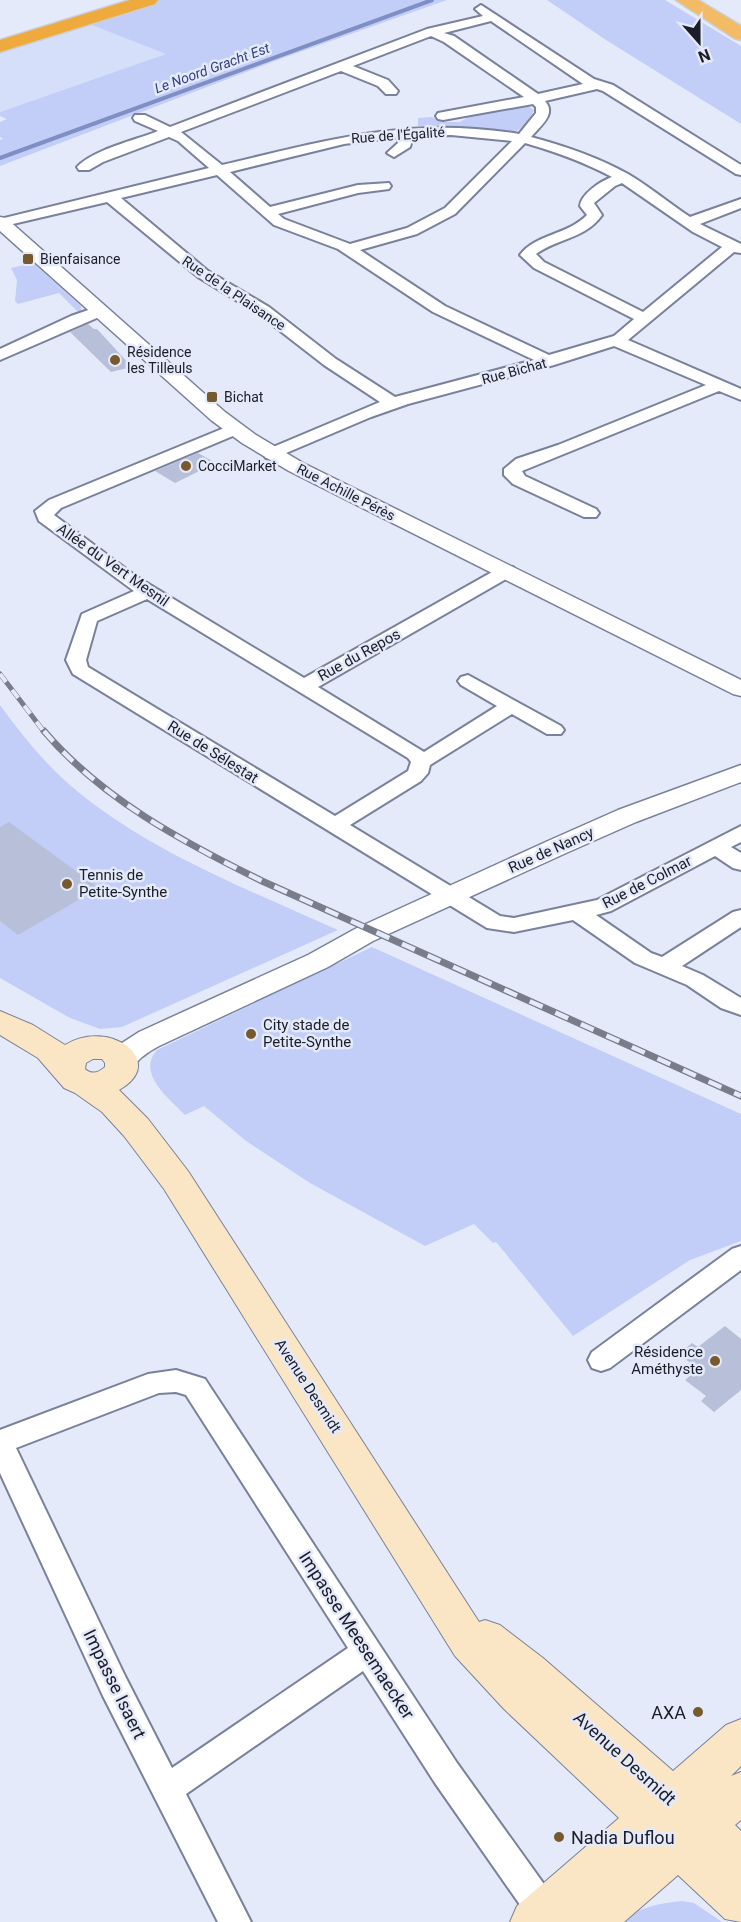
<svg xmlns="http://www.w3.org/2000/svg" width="741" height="1922" viewBox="0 0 741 1922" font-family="Roboto,sans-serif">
<rect width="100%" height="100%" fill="#e5eafa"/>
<path fill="#d6dffa" d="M 89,24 L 167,54 L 0,112 L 0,52 Z"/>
<path fill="#c2cef8" d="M 129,0 L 447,0 L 280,59 L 0,166 L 0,140 L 3,139 L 0,137 L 0,122 L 7,119 L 0,116 L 0,112 L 166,54 L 89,24 L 144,8 Z
M 547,0 L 665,0 L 741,46 L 741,124 L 606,40 Z
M 526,105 L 534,110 C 530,119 523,130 514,132 L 418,126 L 418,118 L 431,117 L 446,122 L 460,122 L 472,115 Z
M 33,263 L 81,306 L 81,311 L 78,312 L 59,293 L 18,304 L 15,301 L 17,280 L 11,268 Z
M 0,705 C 26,741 55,776 91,802 C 165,858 254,892 338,930 L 122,1027 L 100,1029 L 70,1018 L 0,978 Z
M 372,947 L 741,1114 L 741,1241 L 690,1260 L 573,1336 L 496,1242 L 493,1243 L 474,1224 L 425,1246 L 310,1183 L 246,1141 L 204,1106 L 185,1115 C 169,1099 136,1073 157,1050 Z
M 682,1901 L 694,1903 L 722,1922 L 619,1922 C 639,1908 658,1903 682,1901 Z"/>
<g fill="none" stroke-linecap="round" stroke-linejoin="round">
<path stroke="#808fc3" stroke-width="4" d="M 0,158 L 432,0"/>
</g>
<path fill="#b7bfd9" d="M 88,324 L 94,329 L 97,329 L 132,367 L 111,372 L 70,332 Z
M 198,453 L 216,463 L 175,483 L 155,471 Z
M 9,822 L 99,888 L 18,935 L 0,921 L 0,827 Z
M 725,1326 L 741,1339 L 741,1390 L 714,1412 L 701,1401 L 706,1396 L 685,1380 L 698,1369 L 679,1354 L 692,1343 L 698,1347 Z"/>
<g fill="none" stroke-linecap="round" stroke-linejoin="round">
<g stroke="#7a819a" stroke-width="4">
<path id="minor" d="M 481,5 L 594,79 L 613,85 L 741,165 L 741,175 L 736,174 L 603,91 L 597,89 L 545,101 C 557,114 540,126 531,137 C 565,146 597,157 628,174 C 650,187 669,203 690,217 L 741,199 L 741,208 L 700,224 L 741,244 L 741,253 L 734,252 L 628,340 L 741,389 L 741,400 L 719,391 L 522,471 L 525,476 L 596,509 L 599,513 L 596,517 L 584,517 L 513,484 L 504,475 L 504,469 L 516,459 L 558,445 L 706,385 L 614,346 L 554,365 L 408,404 L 371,417 L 272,459 L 266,458 L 263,454 L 266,450 L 380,402 L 324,365 L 257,313 L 198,277 L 107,202 L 0,227 L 0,219 L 209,168 L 178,141 L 169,137 L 103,162 L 89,170 L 79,170 L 77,167 C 92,150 136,140 158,131 L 135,121 L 133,118 L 135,115 L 145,115 L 170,127 L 427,29 L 483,16 L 475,9 ZM 491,21 L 583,84 L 538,94 L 454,36 L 444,33 ZM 431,36 L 444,42 L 524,97 L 438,113 L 436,116 L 438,119 L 443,120 L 533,104 L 536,107 L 536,113 L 519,134 C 408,116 329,140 222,165 L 181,132 L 341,71 L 378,86 L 386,94 L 396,94 L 398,91 L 388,80 L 353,66 ZM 451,135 L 512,141 L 445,208 L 407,228 L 350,244 L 284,219 L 278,214 L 358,193 L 389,189 L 391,186 L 389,183 L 358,185 L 270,207 L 230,172 L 344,144 L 399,137 L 398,143 L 387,153 L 394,157 L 410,147 L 413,136 ZM 525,143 C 556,152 584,162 612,177 C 601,181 581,194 580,206 L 587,215 C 568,235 535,234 520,255 L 534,268 L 634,319 L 614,336 L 549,355 L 445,306 L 360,250 L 417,234 L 455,214 ZM 217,175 L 274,225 L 338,249 L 433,312 L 534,360 L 395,397 L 336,359 L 269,307 L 208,271 L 121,198 ZM 622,183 L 693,232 L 722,247 L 643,312 L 544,262 L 536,254 C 558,238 585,239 602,215 L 594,203 L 615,186 Z
M 100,306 L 106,308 L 108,311 L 106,314 L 0,360 L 0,349 L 71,316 Z
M 234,424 L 242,429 L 240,433 L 61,508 L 54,515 L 137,577 L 304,678 L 501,567 L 513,567 L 516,571 L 513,575 L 318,687 L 424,752 L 497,706 L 461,685 L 458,681 L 461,677 L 468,675 L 561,726 L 564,730 L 561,734 L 547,734 L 512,714 L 430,765 L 428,773 L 421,781 L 350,825 L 500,916 L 514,918 L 597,900 L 741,826 L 741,842 L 731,847 L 741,853 L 741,870 L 733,868 L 715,856 L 611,911 L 596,915 L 651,953 L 662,957 L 733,912 L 741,910 L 741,927 L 682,966 L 703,975 L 741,998 L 741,1015 L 721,1008 L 687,985 L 635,963 L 573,920 L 514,932 L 487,928 L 73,674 L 66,660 L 82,614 L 134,591 L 39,521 L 35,511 L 49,500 ZM 147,599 L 408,758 L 411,762 L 408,771 L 335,816 L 88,667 L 86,660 L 97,621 Z
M 741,1246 L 741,1270 L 610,1368 L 601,1371 L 592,1368 L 588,1360 L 592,1352 L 732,1249 Z
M 176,1370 L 205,1379 L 457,1763 L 556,1901 L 560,1912 L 556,1922 L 532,1922 L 435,1783 L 363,1671 L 186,1794 L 251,1922 L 218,1922 L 103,1696 L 0,1473 L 0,1430 L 148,1374 ZM 176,1392 L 186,1395 L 348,1648 L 172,1768 L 125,1676 L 16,1448 L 159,1393 Z"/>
</g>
<g stroke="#7a819a" stroke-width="3">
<path id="tertiary" d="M 0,217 L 6,218 L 225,412 L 256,435 L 303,463 L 741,680 L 741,696 L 733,694 L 289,471 L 242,443 L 211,420 L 0,231 Z
M 741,765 L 741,782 L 636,822 L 566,853 L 373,941 L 328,967 L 159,1046 C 153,1049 147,1053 142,1057 C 131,1067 128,1073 112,1068 L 108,1061 L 122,1043 L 139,1032 L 308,955 L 355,929 L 548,841 L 618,810 Z"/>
</g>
<g stroke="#7a819a" stroke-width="2">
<path id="secondary" d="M 0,1011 L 33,1025 L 65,1045 C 110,1017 169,1062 119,1090 L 148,1119 L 188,1171 L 479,1622 L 485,1620 L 500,1625 L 543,1658 L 673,1771 L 726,1725 L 741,1719 L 741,1766 L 731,1776 L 741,1772 L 741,1820 L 735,1825 L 741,1831 L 741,1922 L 725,1919 L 678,1875 L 624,1922 L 510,1922 L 517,1906 L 619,1818 L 504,1709 L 455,1656 L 164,1189 L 124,1136 L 102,1112 L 75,1093 L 64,1088 L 38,1058 L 0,1035 ZM 93,1059 L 102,1059 L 105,1063 L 105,1067 C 98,1073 92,1075 85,1069 L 86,1063 Z"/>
</g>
<g stroke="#cdced0" stroke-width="3">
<path id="trunk" d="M 676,0 L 698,0 L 741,26 L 741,40 L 734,38 Z"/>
</g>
<g stroke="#cdced0" stroke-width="3">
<path id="motorway" d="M 130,0 L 158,0 L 155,4 L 0,52 L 0,40 Z"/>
</g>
<use href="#minor" fill="#fff" fill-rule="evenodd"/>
<use href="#tertiary" fill="#fff" fill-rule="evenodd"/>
<use href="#secondary" fill="#fae6c5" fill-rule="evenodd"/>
<use href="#trunk" fill="#f2bb64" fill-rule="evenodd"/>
<use href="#motorway" fill="#efaa3d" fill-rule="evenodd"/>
<g stroke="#797d8a" stroke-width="5">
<path id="rail-far1" d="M 0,674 L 45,733"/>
</g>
<g stroke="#797d8a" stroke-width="7">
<path id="rail" d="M 44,731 C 102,799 183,842 262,881 L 741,1096"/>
</g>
<use href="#rail-far1" stroke="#e5eafa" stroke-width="4" stroke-dasharray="10" stroke-linecap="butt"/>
<use href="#rail" stroke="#e5eafa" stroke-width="4.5" stroke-dasharray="14" stroke-linecap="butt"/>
</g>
<g fill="#77592d" stroke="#e5eafa" stroke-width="2">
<rect x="22" y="253" width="12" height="12" rx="3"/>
<circle cx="115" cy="360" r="6"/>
<rect x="206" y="391" width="12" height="12" rx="3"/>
<circle cx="186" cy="466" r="6"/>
<circle cx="67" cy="884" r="6"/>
<circle cx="251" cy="1034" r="6"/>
<circle cx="715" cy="1361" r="6"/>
<circle cx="698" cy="1712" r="6"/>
<circle cx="559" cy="1837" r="6"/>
</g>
<g text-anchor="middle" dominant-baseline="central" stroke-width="5" stroke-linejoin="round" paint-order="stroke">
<g font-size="14" font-style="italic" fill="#344082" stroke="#e5eafa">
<text transform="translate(212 68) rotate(-20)">Le Noord Gracht Est</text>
</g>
<g font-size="14" fill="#1b1e28" stroke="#e5eafa">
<text transform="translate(398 135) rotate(-4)">Rue de l'Égalité</text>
<text transform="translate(234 293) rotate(34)">Rue de la Plaisance</text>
<text transform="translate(514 371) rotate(-15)">Rue Bichat</text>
<text transform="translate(346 492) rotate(27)">Rue Achille Pérès</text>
</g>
<g font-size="14" fill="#1b1e28" stroke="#e5eafa" text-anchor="start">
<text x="40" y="259">Bienfaisance</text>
<text x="127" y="352">Résidence<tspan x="127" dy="16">les Tilleuls</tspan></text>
<text x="224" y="397">Bichat</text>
<text x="198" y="466">CocciMarket</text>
</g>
<g font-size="15" fill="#1b1e28" stroke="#e5eafa">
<text transform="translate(113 565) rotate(35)">Allée du Vert Mesnil</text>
<text transform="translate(359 655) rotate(-29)">Rue du Repos</text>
<text transform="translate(213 752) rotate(32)">Rue de Sélestat</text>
<text transform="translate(551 850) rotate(-24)">Rue de Nancy</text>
<text transform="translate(647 882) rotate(-27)">Rue de Colmar</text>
<text transform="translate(308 1386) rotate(57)">Avenue Desmidt</text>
</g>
<g font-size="15" fill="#1b1e28" stroke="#e5eafa" text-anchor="start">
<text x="79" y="875">Tennis de<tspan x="79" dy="17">Petite-Synthe</tspan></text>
<text x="263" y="1025">City stade de<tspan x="263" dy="17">Petite-Synthe</tspan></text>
<text x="703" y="1352" text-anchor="end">Résidence<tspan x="703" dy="17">Améthyste</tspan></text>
</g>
<g font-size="18" fill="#1b1e28" stroke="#e5eafa">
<text transform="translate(357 1635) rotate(57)">Impasse Meesemaecker</text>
<text transform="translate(115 1684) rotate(64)">Impasse Isaert</text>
<text transform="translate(625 1758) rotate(42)">Avenue Desmidt</text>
</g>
<g font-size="18" fill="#1b1e28" stroke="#e5eafa" text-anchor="end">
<text x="686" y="1712">AXA</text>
<text x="571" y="1837" text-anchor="start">Nadia Duflou</text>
</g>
</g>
<g transform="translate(699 42) rotate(159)" stroke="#e5eafa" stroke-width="4.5" paint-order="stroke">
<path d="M0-4.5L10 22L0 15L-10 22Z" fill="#1b1e28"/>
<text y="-9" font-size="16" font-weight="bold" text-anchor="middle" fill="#1b1e28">N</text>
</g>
</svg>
